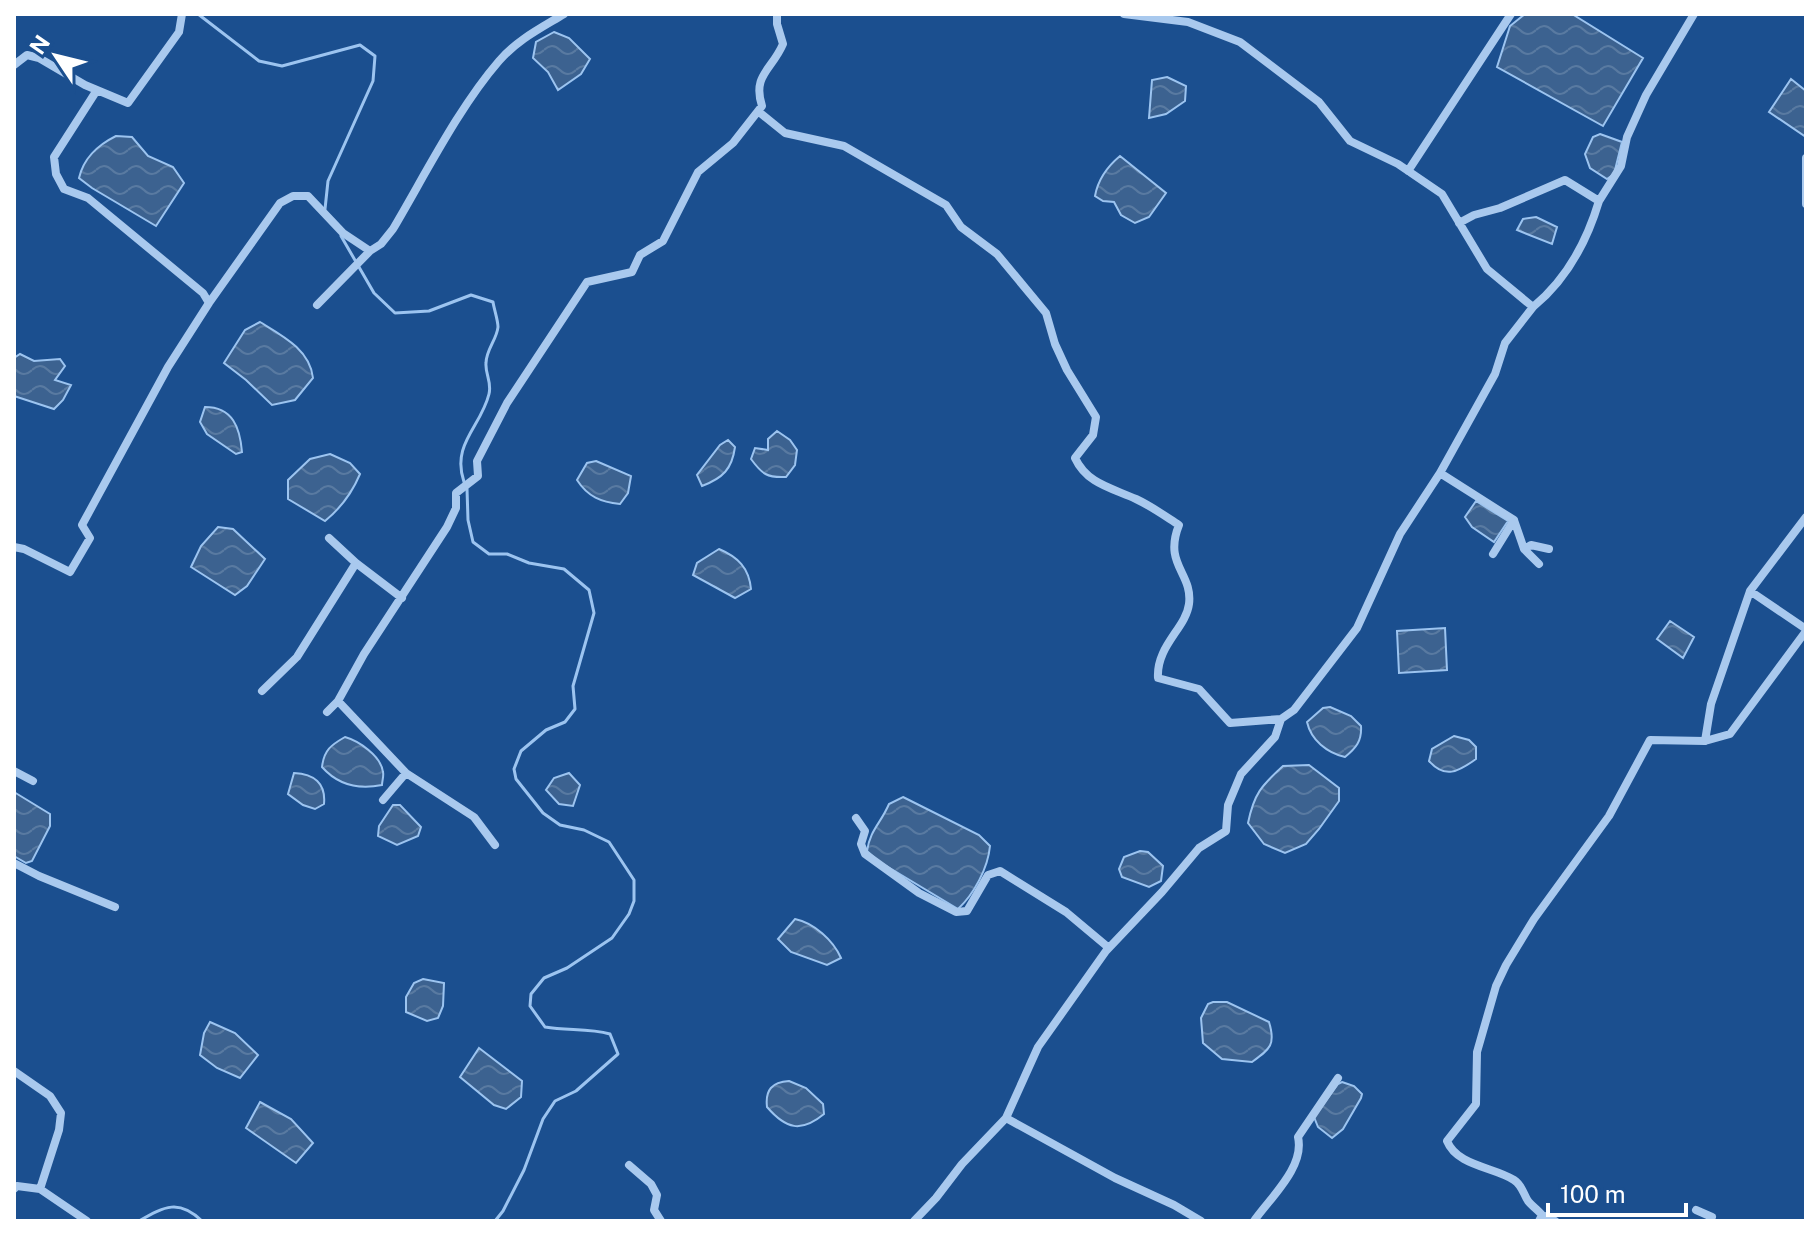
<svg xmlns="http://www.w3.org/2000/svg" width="1820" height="1235" viewBox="0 0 1820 1235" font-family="'Public Sans',sans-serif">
<defs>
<pattern id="water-waves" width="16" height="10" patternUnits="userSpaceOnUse" patternTransform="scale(2)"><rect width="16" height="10" fill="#3c6290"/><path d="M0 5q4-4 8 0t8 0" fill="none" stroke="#597aa1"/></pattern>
</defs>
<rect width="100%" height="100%" fill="#1b4f8f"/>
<path fill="url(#water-waves)" stroke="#9cc4f0" stroke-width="2" d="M 1525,14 L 1572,14 L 1643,58 L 1603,126 L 1497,67 L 1510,26 Z
M 554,32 L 569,38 L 590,59 L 581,74 L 558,90 L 548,72 L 533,58 L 536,42 Z
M 1167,77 L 1186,86 L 1185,101 L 1166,114 L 1149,118 L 1152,80 Z
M 1791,79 L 1806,91 L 1806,137 L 1769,112 Z
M 1600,134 L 1622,142 L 1614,174 L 1607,179 L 1590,168 L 1585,154 L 1593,137 Z
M 116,136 L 132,137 L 148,156 L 173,167 L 184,183 L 156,226 L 92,188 L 79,178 C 84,157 98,145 116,136 Z
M 1120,156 L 1166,193 L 1149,217 L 1135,223 L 1121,215 L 1114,202 L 1103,201 L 1095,196 C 1098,179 1108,166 1120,156 Z
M 1536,217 L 1557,227 L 1552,244 L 1517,230 L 1523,219 Z
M 260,322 C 283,336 310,350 313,378 L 295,400 L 272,405 L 246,380 L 224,363 L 245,330 Z
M 20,354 L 34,361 L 60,359 L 65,366 L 55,380 L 71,385 L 63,400 L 54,409 L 14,396 L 14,358 Z
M 205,407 C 233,407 240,428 242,452 L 236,454 L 207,434 L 200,422 Z
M 777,431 L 790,440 L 797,450 L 795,465 L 786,477 C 767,478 762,474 751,459 L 755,448 L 768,450 L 768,439 Z
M 728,440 L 735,447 C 732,469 723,478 702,486 L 697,475 L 720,445 Z
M 330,454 L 350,463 L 360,474 C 352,493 341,508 325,521 L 288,499 L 288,480 L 310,459 Z
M 596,461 L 631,476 L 628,493 L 620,504 C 601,502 588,497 577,480 L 587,463 Z
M 1476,501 L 1508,521 L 1494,542 L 1472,527 L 1465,517 Z
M 218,527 L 233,529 L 265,559 L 247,586 L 235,595 L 191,567 L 201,546 Z
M 719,549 C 738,557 749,568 751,589 L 735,598 L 693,575 L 697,563 Z
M 1670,621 L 1694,637 L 1683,658 L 1657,639 Z
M 1445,628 L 1447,670 L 1399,673 L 1397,631 Z
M 1330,707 L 1351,716 L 1361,726 C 1362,741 1356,748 1345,757 C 1327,753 1311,740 1307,722 L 1323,708 Z
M 1454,736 L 1469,740 L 1476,747 L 1476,759 C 1458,772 1445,779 1429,761 L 1432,749 Z
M 345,737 C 359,741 381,756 383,772 C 384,776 382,781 382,785 C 358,790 338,785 322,767 C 324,750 331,745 345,737 Z
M 1309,765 L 1339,788 L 1339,801 L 1319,829 L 1306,844 L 1285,853 L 1264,844 L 1248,823 C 1254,794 1261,786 1283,766 Z
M 294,773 C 314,774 326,783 324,804 L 315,809 L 303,805 L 288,794 Z
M 569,773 L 580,785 L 573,806 L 559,804 L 546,790 L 554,778 Z
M 14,792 L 50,814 L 50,826 L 32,861 L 26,863 L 14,856 Z
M 903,797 L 979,835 L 990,846 C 988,868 974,894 958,909 L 878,861 L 867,851 C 870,830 881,823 889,804 Z
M 393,805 L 400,805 L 421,827 L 418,836 L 397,845 L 378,836 L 379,826 Z
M 1140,851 L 1148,852 L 1163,866 L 1161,881 L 1149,887 L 1122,877 L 1119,869 L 1124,857 Z
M 795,919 C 814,923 833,940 841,958 L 827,965 L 791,952 L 778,939 Z
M 423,979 L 444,983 L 443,1006 L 438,1018 L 427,1021 L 406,1012 L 406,997 L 414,983 Z
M 1213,1002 L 1227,1002 L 1269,1022 C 1276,1045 1270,1049 1252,1062 L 1222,1059 L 1203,1043 L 1201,1018 L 1208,1004 Z
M 210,1022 L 235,1033 L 258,1055 L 240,1078 L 217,1068 L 200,1055 L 204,1033 Z
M 479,1048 L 522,1081 L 521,1097 L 506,1109 L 494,1105 L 460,1077 Z
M 789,1081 L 806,1088 L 823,1104 L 824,1114 C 801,1133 786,1129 767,1107 C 765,1090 772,1082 789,1081 Z
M 1342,1082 L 1354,1086 L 1362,1094 L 1361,1098 L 1343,1129 L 1332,1138 L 1318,1127 L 1314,1117 L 1338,1084 Z
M 260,1102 L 291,1119 L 313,1143 L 296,1163 L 246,1128 Z"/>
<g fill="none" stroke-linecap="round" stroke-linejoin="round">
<path stroke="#9cc4f0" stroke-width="3" d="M 198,14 L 259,61 L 282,66 L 360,45 L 375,56 L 373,81 L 328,181 L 325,209
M 341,236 L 374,293 L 395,313 L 429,311 L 471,295 L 493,302 C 494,309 498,320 498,327 C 497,339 486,350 486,363 C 485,374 492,382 489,394 C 481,427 451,444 464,482
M 467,489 L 468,520 L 473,542 L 489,554 L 507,554 L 529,563 L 564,569 L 589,590 L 594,613 L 573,686 L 575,709 L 565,722 L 546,730 L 521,751 L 514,769 L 516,779 L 543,813 L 560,825 L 584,830 L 609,842 L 634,880 L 634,901 L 629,914 L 612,938 L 567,968 L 544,978 L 531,994 L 530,1006 L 545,1027 C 567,1031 588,1028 610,1034 L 618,1054 L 576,1091 L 555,1101 L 543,1119 L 524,1170 L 503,1211 L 495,1221
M 139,1221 C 165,1206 179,1199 202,1221"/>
<path stroke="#a9c9ee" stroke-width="8" d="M 1124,14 L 1188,22 L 1240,42 L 1319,102 L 1350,141 L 1398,164 L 1442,194 L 1487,269 L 1533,307 L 1505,343 L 1495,374 L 1440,473 L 1514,520 L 1493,554
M 14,65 L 27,55 L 39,58 L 85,85 L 128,103 L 179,32 L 182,14
M 759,112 L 785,133 L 844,146 L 946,205 L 961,227 L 997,254 L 1046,313 L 1055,344 L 1067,370 L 1096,417 L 1093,435 L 1075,458 C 1087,484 1112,488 1136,499 C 1151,506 1165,516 1179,525 C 1163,565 1193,573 1189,604 C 1186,628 1156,646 1158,678 L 1199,689 L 1230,723 L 1281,719 L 1275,737 L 1241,774 L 1228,805 L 1226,831 L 1199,848 L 1162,892 L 1106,951 L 1038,1047 L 1006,1118 L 1115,1178 L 1174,1205 L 1201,1221
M 1806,158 L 1806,204
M 1408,171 L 1511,14
M 1459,223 L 1474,215 L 1500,208 L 1565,180 L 1599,201 L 1621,166 L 1627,137 L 1646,95 L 1694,14
M 209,303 L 280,203 L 293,196 L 308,196 L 343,233 L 370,251 L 381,244 L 393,229 C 425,175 459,107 499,61 C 517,40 541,28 564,14
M 317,305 L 370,251
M 1533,307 C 1566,280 1587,241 1599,201
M 1514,520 L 1524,549 L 1539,564
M 329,538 L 356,563 L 402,598
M 14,547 L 24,549 L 70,572 L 90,538 L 82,525 L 168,367 L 209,303 L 203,293 L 88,198 L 64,189 L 56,174 L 54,157 L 97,90
M 1524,549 L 1531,545 L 1549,549
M 1750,591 L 1806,629
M 262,691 L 297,657 L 356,563
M 338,701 L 406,773 L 474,817 L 495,845
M 327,712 L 338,701 L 364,654 L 447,527 L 456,508 L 456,493 L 478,476 L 477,461 L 507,403 L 587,282 L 632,272 L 640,255 L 663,241 L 698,172 L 733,143 L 762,106 C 752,75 772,70 783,44 L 777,24 L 777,14
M 1281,719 L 1294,710 L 1357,628 L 1400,534 L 1440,473
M 1705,741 L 1730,734 L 1806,631
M 14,771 L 33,781
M 383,800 L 406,773
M 856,818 L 865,831 L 861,844 L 865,854 L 919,893 L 956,912 L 967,911 L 988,875 L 1000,871 L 1066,912 L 1109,948
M 14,863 L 39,876 L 115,907
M 14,1071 L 50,1096 L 61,1113 L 59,1130 L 40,1189
M 629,1165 L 651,1184 L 657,1195 L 654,1210 L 661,1221
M 14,1189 L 17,1186 L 40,1189 L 87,1221
M 1696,1210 L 1712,1217 L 1710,1221
M 1542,1215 L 1555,1221
M 914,1221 L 936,1198 L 962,1164 L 1006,1118
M 1254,1221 C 1270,1198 1305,1167 1298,1137 L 1338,1078
M 1539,1221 L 1542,1215 C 1538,1210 1532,1206 1528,1201 C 1523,1193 1522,1185 1514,1180 C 1494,1167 1457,1166 1447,1141 L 1476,1104 L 1477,1052 L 1496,986 L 1506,965 L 1534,919 L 1609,816 L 1650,740 L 1705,741 L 1711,704 L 1750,591 L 1806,517"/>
</g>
<rect width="1820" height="1235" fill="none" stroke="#ffffff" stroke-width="32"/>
<g transform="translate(56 56) rotate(305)" stroke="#1b4f8f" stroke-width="6" paint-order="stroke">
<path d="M0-6L14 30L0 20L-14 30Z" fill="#ffffff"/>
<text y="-12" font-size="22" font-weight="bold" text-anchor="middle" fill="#ffffff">N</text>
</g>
<path d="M1548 1203v12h138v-12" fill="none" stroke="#ffffff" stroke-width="4"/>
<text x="1560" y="1203" font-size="24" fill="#ffffff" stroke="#1b4f8f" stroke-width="6" paint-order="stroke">100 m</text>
</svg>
